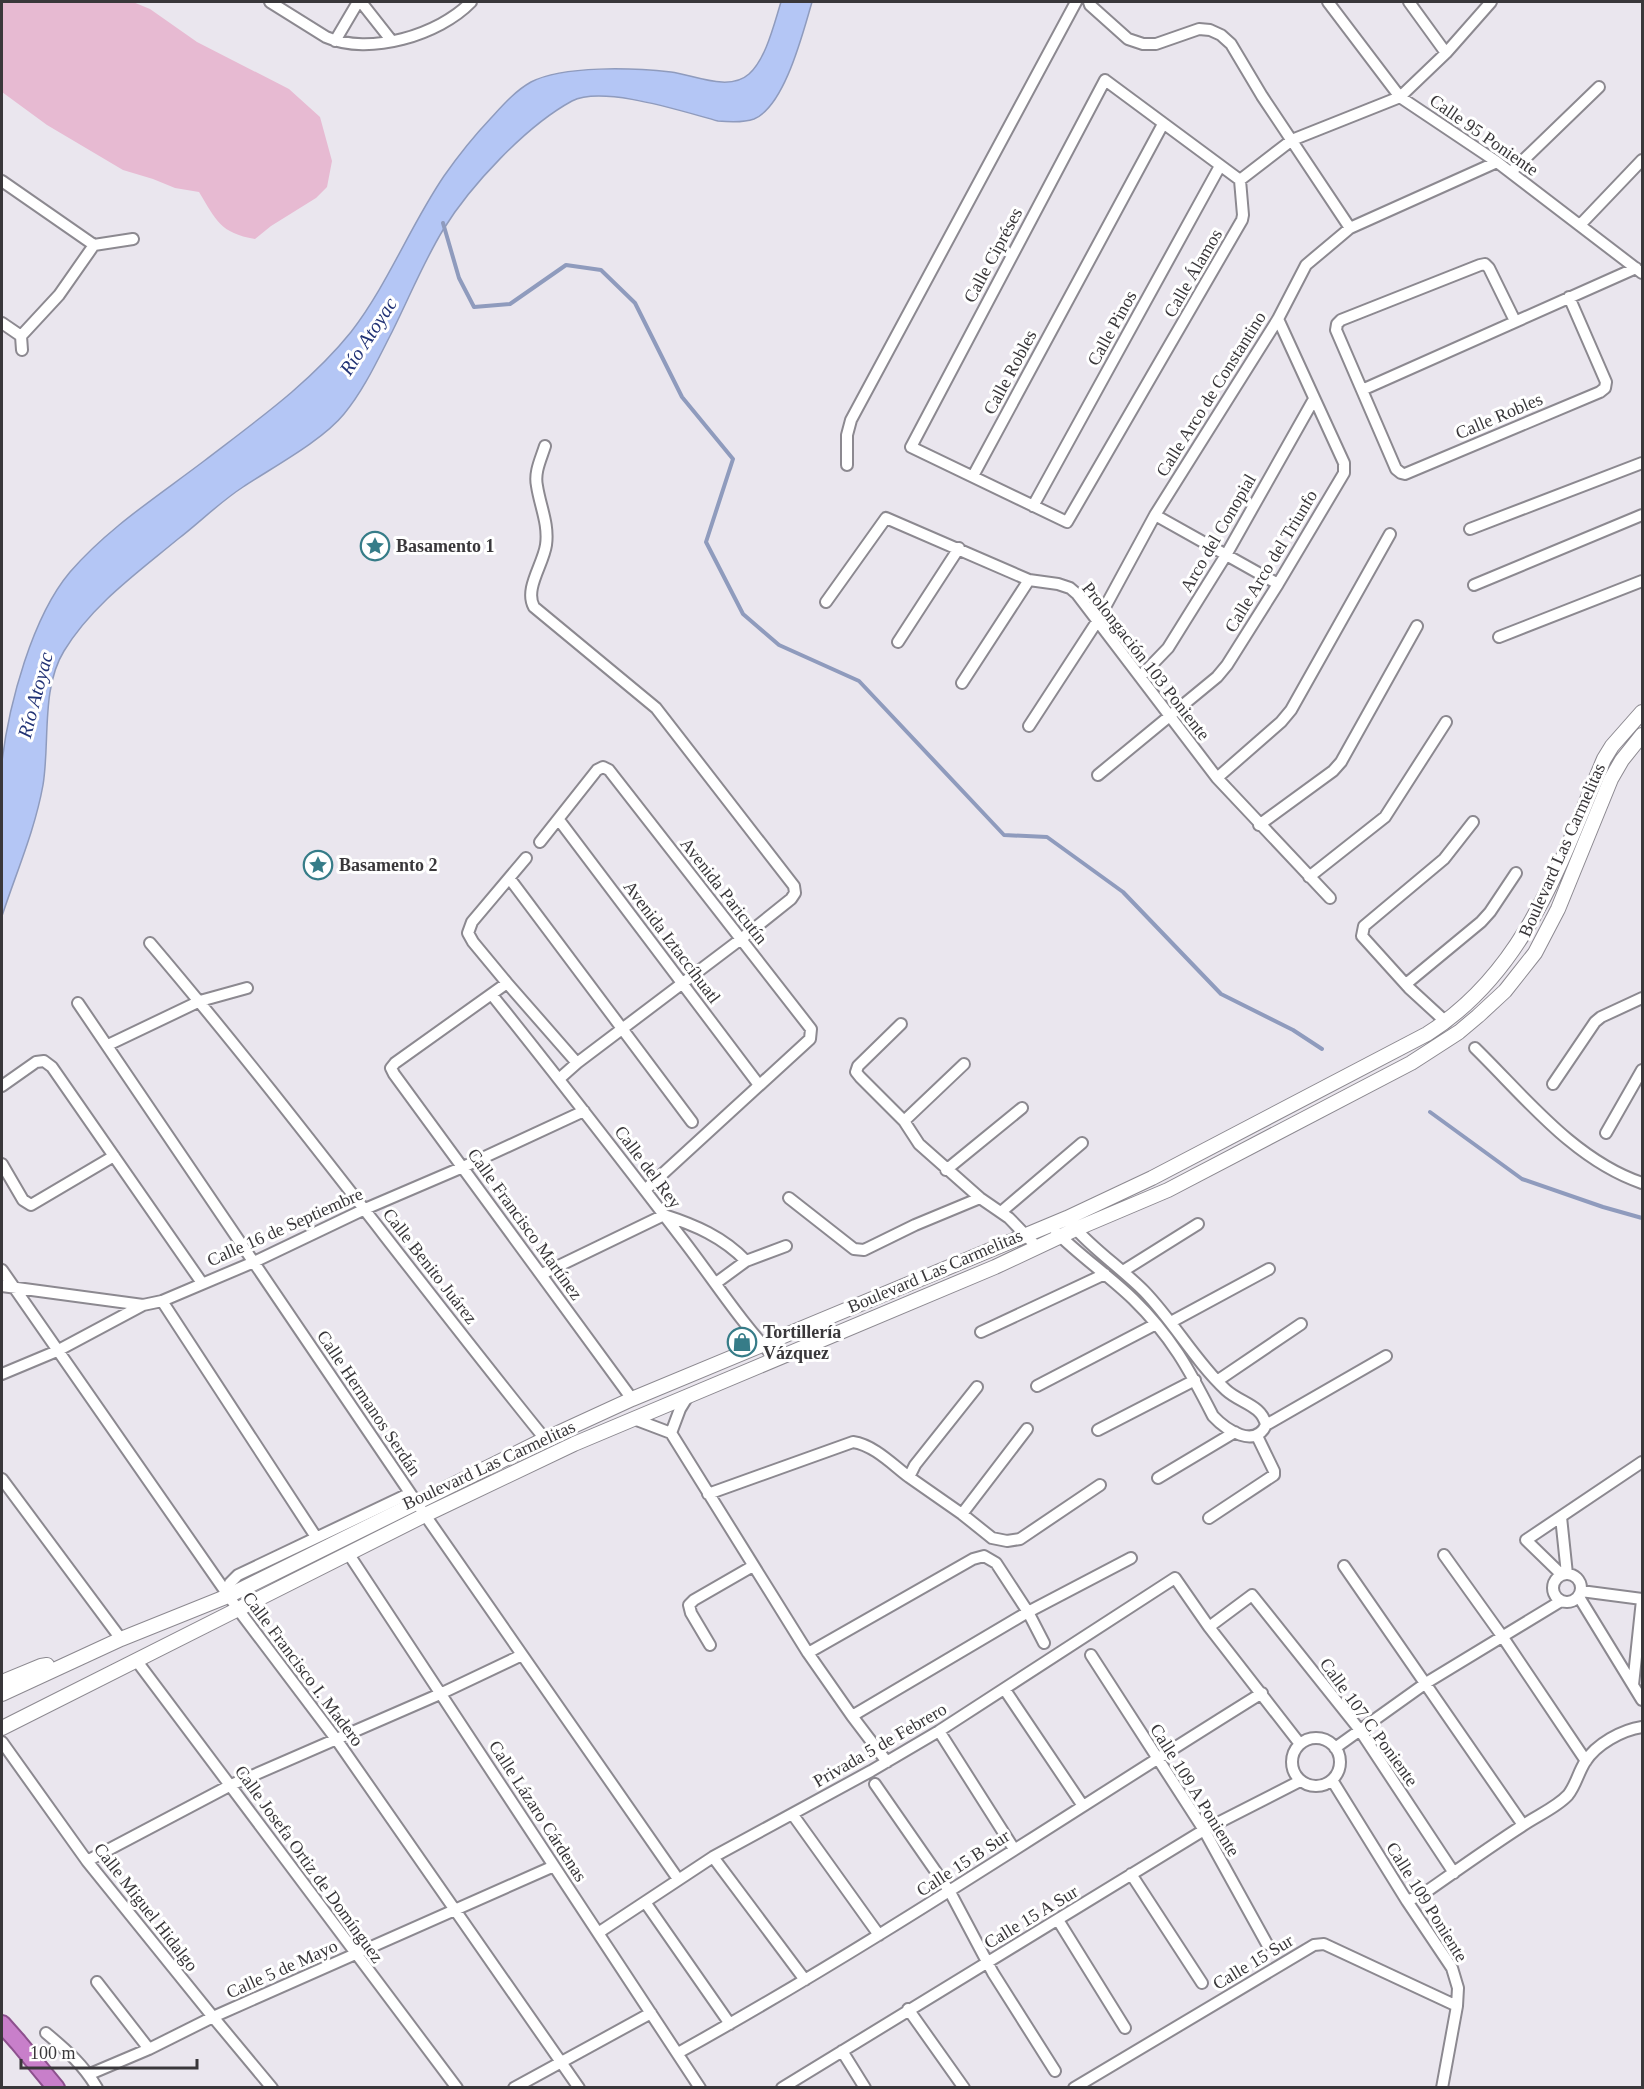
<svg xmlns="http://www.w3.org/2000/svg" width="1644" height="2089" viewBox="0 0 1644 2089" font-family="Georgia,serif">
<rect width="100%" height="100%" fill="#eae6ee"/>
<path fill="#e7bad2" d="M 2,2 L 133,2 L 150,9 L 197,42 L 289,89 L 320,117 L 332,161 L 327,187 L 316,198 L 271,226 L 255,239 C 220,233 216,220 199,192 L 175,188 L 153,179 L 123,170 L 47,125 L 2,92 Z"/>
<path fill="#b4c6f5" stroke="#8f9bbd" stroke-width="1.5" d="M 781,2 L 812,2 C 803,32 785,106 754,119 C 743,123 729,122 718,121 C 684,112 603,85 572,101 C 526,126 470,186 443,230 C 423,263 409,298 392,332 C 378,359 364,390 344,414 C 322,441 273,467 243,487 C 220,502 200,522 178,539 C 137,573 92,605 64,651 C 41,688 50,743 43,785 C 35,830 16,873 2,916 C 1,880 2,844 2,808 C 2,793 0,776 2,761 C 9,704 32,617 70,572 C 108,528 158,496 204,461 C 256,421 310,383 351,332 C 388,284 410,226 444,176 C 458,156 474,136 491,118 C 503,105 515,91 531,82 C 564,65 634,68 671,72 C 694,75 729,92 749,74 C 766,59 774,24 781,2 Z"/>
<g fill="none" stroke-linecap="round" stroke-linejoin="round">
<path stroke="#8f9bbd" stroke-width="4" d="M 443,223 L 459,278 L 474,307 L 510,304 L 566,265 L 601,270 L 635,303 L 682,397 L 733,459 L 706,542 L 743,614 L 779,645 L 859,681 L 1004,835 L 1047,837 L 1123,892 L 1221,994 L 1293,1030 L 1322,1049
M 1430,1112 L 1522,1179 L 1603,1207 L 1642,1218"/>
<g stroke="#8c8990" stroke-width="14">
<path id="minor" d="M 270,2 L 326,37 C 369,56 439,35 471,2
M 361,2 L 391,40
M 1089,2 L 1090,5 L 1128,39 L 1143,44 L 1156,44 L 1199,29 L 1210,30 L 1221,35 L 1231,44 L 1262,96 L 1350,228
M 1328,2 L 1400,97 L 1497,162 L 1642,273
M 1409,2 L 1446,53
M 335,41 L 358,2
M 1105,80 L 1240,180 L 1243,215 L 1242,220 L 1067,522 L 911,447 Z
M 1511,172 L 1599,87
M 1240,180 L 1292,140 L 1400,97 L 1446,53 L 1491,2
M 2,181 L 94,245
M 1580,225 L 1642,160
M 94,245 L 133,239
M 1515,321 L 1489,268 L 1485,264 L 1480,265 L 1341,320 L 1337,324 L 1336,330 L 1396,469 L 1401,473 L 1405,474 L 1600,392 L 1605,388 L 1606,382 L 1569,297
M 2,323 L 21,336
M 21,336 L 59,295 L 94,245
M 21,336 L 22,350
M 1362,390 L 1636,268
M 545,446 C 541,459 534,472 537,486 C 540,506 549,524 546,545 C 543,565 524,589 534,607 L 656,708 L 794,886 L 795,893 L 791,899 L 741,939 L 577,1063 L 559,1079
M 847,465 L 847,435 L 851,420 L 1076,2
M 973,476 L 1163,124
M 1033,506 L 1220,166
M 1155,515 L 1278,584
M 1470,529 L 1642,463
M 1474,585 L 1642,515
M 826,602 L 886,518 L 1029,580 L 1058,584 L 1070,588 L 1077,594 L 1217,778 L 1330,898
M 1499,637 L 1642,581
M 898,642 L 959,548
M 1140,677 L 1168,648 L 1226,555 L 1314,399
M 962,683 L 1029,580
M 1029,726 L 1098,620 L 1155,515 L 1278,319 L 1306,265 L 1350,228 L 1497,162
M 1098,775 L 1217,677 L 1227,665 L 1278,584 L 1344,473 L 1344,463 L 1278,319
M 1217,778 L 1281,722 L 1291,710 L 1390,534
M 559,820 L 759,1085
M 1259,825 L 1333,771 L 1341,762 L 1417,626
M 540,842 L 597,770 L 603,767 L 609,770 L 811,1029 L 810,1039 L 645,1190
M 526,858 L 472,922 L 468,933 L 473,942 L 507,983 L 577,1063
M 1309,877 L 1385,817 L 1446,722
M 510,879 L 692,1122
M 150,943 C 287,1104 412,1275 545,1439
M 507,983 L 395,1063 L 391,1068 L 394,1074 L 632,1399
M 1406,984 L 1481,922 L 1490,912 L 1516,873
M 492,995 C 556,1075 618,1155 680,1236 C 712,1277 740,1322 776,1359
M 78,1003 L 425,1515 L 678,1879
M 1446,1022 L 1409,988 L 1362,936 L 1364,926 L 1444,859 L 1473,822
M 901,1024 L 858,1066 L 856,1072 L 860,1077 L 904,1121 L 919,1144 L 980,1198 L 1009,1218 L 1037,1247
M 108,1045 L 200,1001 L 247,988
M 1475,1048 C 1525,1097 1574,1160 1642,1183
M 1553,1084 L 1595,1022 L 1601,1017 L 1642,998
M 2,1086 L 36,1062 L 44,1061 L 52,1067 L 202,1283
M 904,1121 L 964,1064
M 1606,1133 L 1642,1070
M 2,1164 L 23,1200 L 31,1205 L 114,1156
M 946,1170 L 1022,1108
M 789,1198 L 854,1249 L 864,1250 L 915,1225 L 980,1198
M 1001,1212 L 1082,1143
M 1056,1232 C 1080,1256 1108,1275 1133,1299 C 1171,1336 1189,1369 1213,1416 C 1226,1430 1255,1449 1266,1425 C 1262,1405 1240,1403 1226,1390 C 1195,1361 1174,1322 1144,1291 C 1121,1268 1094,1250 1073,1226
M 2,1270 L 237,1608 L 336,1739 L 579,2088
M 1123,1271 L 1198,1224
M 542,1274 L 664,1215 C 695,1225 723,1237 746,1261
M 716,1283 L 746,1261 L 786,1246
M 2,1286 L 143,1305
M 162,1301 L 316,1537
M 1171,1322 L 1269,1269
M 981,1332 L 1105,1274
M 2,1374 L 57,1351 L 143,1305 L 162,1301 L 254,1262 L 365,1209 L 463,1167 L 584,1111
M 1217,1381 L 1301,1324
M 1037,1386 L 1156,1324
M 977,1387 L 915,1465 L 909,1477 L 962,1514 L 992,1538 L 1007,1541 L 1020,1539 L 1100,1485
M 634,1419 L 671,1433 L 680,1409 L 688,1396
M 1266,1425 L 1386,1356
M 1098,1430 L 1195,1380
M 671,1433 L 808,1653 L 852,1716 L 887,1762
M 1158,1478 L 1235,1432
M 2,1479 L 121,1639
M 708,1494 L 853,1442 C 874,1445 893,1465 909,1477
M 962,1514 L 1027,1429
M 1561,1517 L 1567,1574
M 1209,1518 L 1274,1475 L 1274,1471 L 1257,1436
M 348,1553 L 700,2088
M 1444,1555 L 1502,1636 L 1586,1761
M 1344,1566 L 1523,1825
M1553 1588a14 14 0 1 1 28 0a14 14 0 1 1-28 0Z
M 1562,1575 L 1526,1540 L 1642,1462
M 1581,1591 L 1642,1599
M 228,1596 L 230,1583 L 238,1575 L 404,1496 L 414,1501
M 1579,1597 L 1642,1700
M 1209,1627 L 1252,1595 L 1359,1729 L 1454,1873
M 710,1645 L 691,1613 L 689,1605 L 694,1600 L 753,1566
M 808,1653 L 973,1559 L 984,1556 L 996,1563 L 1028,1612 L 1044,1643
M 1091,1655 L 1204,1830 L 1267,1944
M 136,1660 L 457,2088
M 1633,1685 L 1642,1600
M 1005,1690 L 1083,1806
M 852,1716 L 1028,1612 L 1131,1558
M 939,1731 L 1014,1849
M1292 1762a24 24 0 1 1 48 0a24 24 0 1 1-48 0Z
M 2,1742 L 87,1861 L 213,2017 L 272,2088
M 1335,1748 L 1426,1683 L 1561,1601
M 1332,1780 L 1407,1901 L 1452,1968 L 1458,1988 L 1457,2006 L 1442,2088
M 875,1784 L 950,1892 L 993,1973 L 1055,2071
M 793,1815 L 879,1935
M 713,1857 L 805,1980
M 87,1861 L 231,1785 L 440,1694 L 522,1655
M 1131,1874 L 1202,1983
M 1407,1901 L 1423,1894 C 1456,1871 1488,1848 1522,1826 C 1536,1816 1556,1808 1568,1795 C 1576,1785 1578,1773 1585,1762 C 1596,1744 1622,1730 1642,1727
M 645,1902 L 730,2024
M 1058,1920 L 1125,2028
M 598,1933 L 713,1857 L 871,1771 L 939,1731 L 1175,1578 L 1209,1627 L 1300,1744
M 97,1982 L 149,2049
M 908,2009 L 964,2088
M 46,2033 C 66,2050 83,2064 97,2088
M 842,2051 L 865,2088
M 678,2053 C 878,1942 1067,1814 1262,1693
M 90,2074 L 149,2049 L 213,2017 L 554,1866
M 514,2088 L 651,2013
M 782,2088 L 1204,1830 L 1300,1781
M 1074,2088 L 1314,1945 L 1324,1944 L 1457,2006"/>
</g>
<g stroke="#8c8990" stroke-width="16">
<path id="secondary" d="M 2,1682 L 41,1666 L 47,1665
M 2,1694 L 121,1639 L 228,1596 L 545,1439 L 632,1399 L 1067,1218 L 1152,1178 L 1427,1034 C 1527,971 1560,862 1604,759 L 1612,746 L 1642,712
M 2,1728 L 425,1515 L 574,1444 L 995,1267 L 1076,1229 L 1168,1190 L 1411,1063 L 1459,1032 L 1478,1016 L 1505,991 L 1535,953 L 1558,909 L 1611,779 L 1622,760 L 1642,735"/>
</g>
<g stroke="#8d518e" stroke-width="20">
<path id="trunk" d="M 2,2024 L 18,2042 L 56,2088"/>
</g>
<use href="#minor" stroke="#fff" stroke-width="10"/>
<use href="#secondary" stroke="#fff" stroke-width="14"/>
<use href="#trunk" stroke="#c87fca" stroke-width="16"/>
</g>
<defs>
<g id="sight-ring" transform="scale(1.5)"><circle r="9.5" fill="#fff" stroke="#367c88" stroke-width="1.5"/><path d="M0-6L1.8-2.2L6-1.7L2.9 1.2L3.7 5.4L0 3.3L-3.7 5.4L-2.9 1.2L-6-1.7L-1.8-2.2Z" fill="#367c88"/></g>
<g id="shop-ring" transform="scale(1.5)"><circle r="9.5" fill="#fff" stroke="#367c88" stroke-width="1.5"/><path d="M-5-2.5h2.3a2.7 3.5 0 0 1 5.4 0H5L5.5 6h-11ZM-1.5-2.5h3a1.5 2.3 0 0 0-3 0Z" fill="#367c88"/></g>
</defs>
<g fill-rule="evenodd">
<use href="#sight-ring" x="375" y="546"/>
<use href="#sight-ring" x="318" y="865"/>
<use href="#shop-ring" x="742" y="1342"/>
</g>
<g text-anchor="middle" dominant-baseline="central" stroke-width="6" stroke-linejoin="round" paint-order="stroke">
<g font-size="18" fill="#39373a" stroke="#fff">
<text transform="translate(1484 135) rotate(35)">Calle 95 Poniente</text>
<text transform="translate(993 255) rotate(-62)">Calle Cipréses</text>
<text transform="translate(1193 273) rotate(-60)">Calle Álamos</text>
<text transform="translate(1112 328) rotate(-61)">Calle Pinos</text>
<text transform="translate(1010 372) rotate(-62)">Calle Robles</text>
<text transform="translate(1211 394) rotate(-58)">Calle Arco de Constantino</text>
<text transform="translate(1499 416) rotate(-23)">Calle Robles</text>
<text transform="translate(1218 533) rotate(-60)">Arco del Conopial</text>
<text transform="translate(1271 561) rotate(-59)">Calle Arco del Triunfo</text>
<text transform="translate(1146 661) rotate(52)">Prolongación 103 Poniente</text>
<text transform="translate(1562 850) rotate(-66)">Boulevard Las Carmelitas</text>
<text transform="translate(724 891) rotate(52)">Avenida Paricutín</text>
<text transform="translate(672 942) rotate(53)">Avenida Iztaccíhuatl</text>
<text transform="translate(648 1167) rotate(53)">Calle del Rey</text>
<text transform="translate(525 1224) rotate(54)">Calle Francisco Martínez</text>
<text transform="translate(285 1227) rotate(-24)">Calle 16 de Septiembre</text>
<text transform="translate(430 1266) rotate(52)">Calle Benito Juárez</text>
<text transform="translate(935 1271) rotate(-23)">Boulevard Las Carmelitas</text>
<text transform="translate(369 1403) rotate(56)">Calle Hermanos Serdán</text>
<text transform="translate(489 1465) rotate(-25)">Boulevard Las Carmelitas</text>
<text transform="translate(303 1669) rotate(53)">Calle Francisco I. Madero</text>
<text transform="translate(1369 1722) rotate(54)">Calle 107 C Poniente</text>
<text transform="translate(880 1745) rotate(-30)">Privada 5 de Febrero</text>
<text transform="translate(1195 1790) rotate(58)">Calle 109 A Poniente</text>
<text transform="translate(538 1811) rotate(57)">Calle Lázaro Cárdenas</text>
<text transform="translate(963 1863) rotate(-33)">Calle 15 B Sur</text>
<text transform="translate(309 1864) rotate(54)">Calle Josefa Ortiz de Domínguez</text>
<text transform="translate(1427 1902) rotate(58)">Calle 109 Poniente</text>
<text transform="translate(146 1907) rotate(52)">Calle Miguel Hidalgo</text>
<text transform="translate(1031 1917) rotate(-31)">Calle 15 A Sur</text>
<text transform="translate(1253 1962) rotate(-31)">Calle 15 Sur</text>
<text transform="translate(282 1969) rotate(-24)">Calle 5 de Mayo</text>
</g>
<g font-size="18" font-weight="bold" fill="#39373a" stroke="#fff" text-anchor="start">
<text x="396" y="546">Basamento 1</text>
<text x="339" y="865">Basamento 2</text>
<text x="763" y="1332">Tortillería<tspan x="763" dy="21">Vázquez</tspan></text>
</g>
<g font-size="20" font-style="italic" fill="#213275" stroke="#fff">
<text transform="translate(368 336) rotate(-57)">Río Atoyac</text>
<text transform="translate(35 695) rotate(-75)">Río Atoyac</text>
</g>
</g>
<rect width="1644" height="2089" fill="none" stroke="#39373a" stroke-width="6"/>
<path d="M21 2059v9h176v-9" fill="none" stroke="#39373a" stroke-width="3"/>
<text x="30" y="2059" font-size="18" fill="#39373a" stroke="#ffffff" stroke-width="4.5" paint-order="stroke">100 m</text>
</svg>
